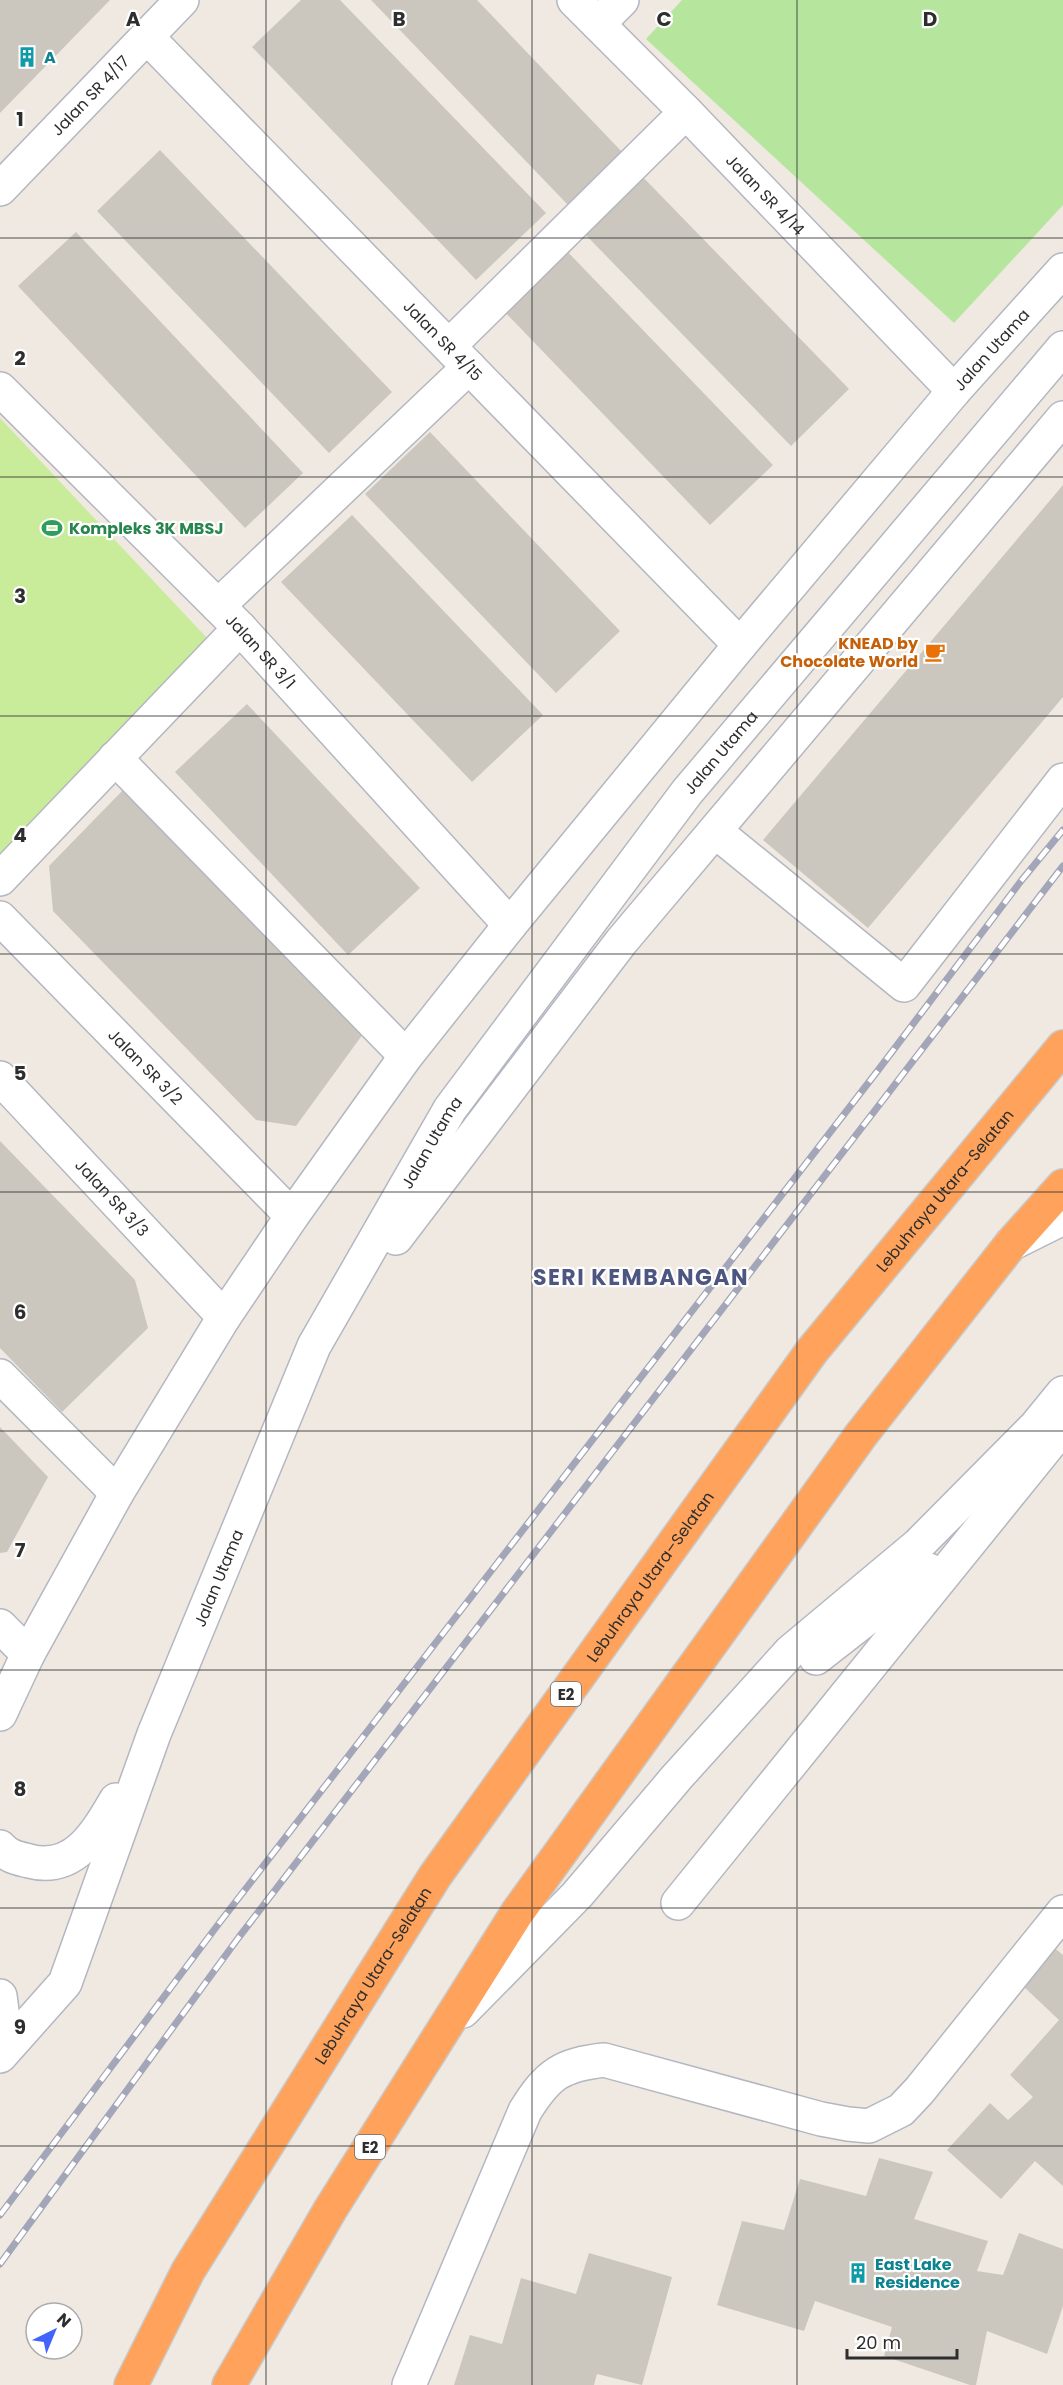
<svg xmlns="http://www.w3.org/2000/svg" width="1063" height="2385" viewBox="0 0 1063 2385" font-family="Poppins,sans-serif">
<rect width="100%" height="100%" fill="#efe9e1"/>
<path fill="#b6e59e" d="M 682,0 L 1063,0 L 1063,205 L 954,323 L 646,39 Z"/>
<path fill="#c9ec9a" d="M 0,418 L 207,638 L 0,854 Z"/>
<path fill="#cbc7bf" d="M 0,0 L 110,0 L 0,113 Z
M 301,0 L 340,0 L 546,213 L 476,280 L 252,47 Z
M 371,0 L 477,0 L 623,153 L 568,205 Z
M 160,150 L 392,392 L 329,453 L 97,211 Z
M 637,171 L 849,389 L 791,446 L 579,228 Z
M 76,232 L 303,473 L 245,528 L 18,286 Z
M 562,246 L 773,465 L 710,525 L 499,306 Z
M 430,432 L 620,631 L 556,693 L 365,494 Z
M 1063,485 L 1063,697 L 868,928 L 763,840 Z
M 352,515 L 543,715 L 472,782 L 281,582 Z
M 247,704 L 420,888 L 348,955 L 175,772 Z
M 124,789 L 363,1034 L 296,1126 L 256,1120 L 53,911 L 49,866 Z
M 0,1141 L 135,1280 L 148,1328 L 62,1412 L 0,1348 Z
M 0,1427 L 48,1477 L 7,1552 L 0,1553 Z
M 1052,1946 L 1063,1955 L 1063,2186 L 1035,2161 L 1001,2199 L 947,2150 L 990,2103 L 1008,2120 L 1033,2097 L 1010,2075 L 1059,2020 L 1022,1985 Z
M 879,2158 L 933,2172 L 914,2219 L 988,2241 L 977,2271 L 1003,2275 L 1019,2233 L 1063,2249 L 1063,2306 L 1047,2354 L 987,2331 L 976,2385 L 970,2385 L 884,2356 L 892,2327 L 815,2301 L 804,2331 L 717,2305 L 742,2221 L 784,2230 L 800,2179 L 866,2196 Z
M 589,2253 L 672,2277 L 642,2385 L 597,2374 L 594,2385 L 454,2385 L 470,2335 L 502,2344 L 521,2278 L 576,2294 Z"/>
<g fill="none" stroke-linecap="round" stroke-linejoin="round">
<g stroke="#b4b7c1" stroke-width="36">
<g id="minor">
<path id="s1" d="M 574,0 L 686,112 L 954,391"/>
<path d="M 598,24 L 622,0"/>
<path id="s2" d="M 147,37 L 740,645"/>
<path id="s3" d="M 0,189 L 182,0"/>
<path d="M 449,346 L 686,112"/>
<path id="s4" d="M 0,389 L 240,628 L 510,925"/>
<path d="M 218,606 L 469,367"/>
<path d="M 115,758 L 406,1056"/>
<path d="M 715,831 L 904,985 L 1063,780"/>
<path d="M 0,879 L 240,628"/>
<path id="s5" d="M 0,918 L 292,1216"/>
<path id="s6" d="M 0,1078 L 224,1317"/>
<path d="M 396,1238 L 621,942 L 1063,418"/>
<path d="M 1011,1244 L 1063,1218"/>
<path d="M 0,1376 L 117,1493"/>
<path d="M 0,1626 L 28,1654"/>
<path d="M 816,1658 L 929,1570"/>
<path id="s7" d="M 0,1714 L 28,1654 L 117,1493 L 224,1317 L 292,1216 L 406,1056 L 510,925 L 740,645 L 954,391 L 1063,270"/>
<path d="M 0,1847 C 9,1857 17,1858 29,1861 C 74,1873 96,1834 116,1800"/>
<path d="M 678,1903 L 1063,1427"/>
<path d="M 0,1996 L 2,2011 L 0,2017"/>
<path d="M 463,2011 L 577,1895 L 677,1777 L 790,1652 L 918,1545 L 1036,1426 L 1063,1393"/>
<path id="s8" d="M 0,2056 L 65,1983 L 154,1734 L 314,1346 L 450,1109 L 687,792 L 1063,348"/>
<path d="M 409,2385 L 525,2111 C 548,2074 561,2065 604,2060 L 821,2119 L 848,2124 L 869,2126 L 901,2110 L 919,2091 L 1063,1912"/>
</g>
</g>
<g stroke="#c9c9c9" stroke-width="36">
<g id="highway">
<path id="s9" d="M 131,2385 L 188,2271 L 435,1876 L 812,1351 L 1063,1047"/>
<path d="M 229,2385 L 330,2210 L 517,1913 L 861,1435 L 1011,1244 L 1063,1186"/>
</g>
</g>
<use href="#minor" stroke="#fff" stroke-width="33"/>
<use href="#highway" stroke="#ffa35c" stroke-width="33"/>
<g stroke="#a3a6b8" stroke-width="7">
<path id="rail" d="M 0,2215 L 220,1922 L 879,1069 L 1021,881 L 1063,830
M 0,2264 L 239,1937 L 1063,866"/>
</g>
<use href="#rail" stroke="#fff" stroke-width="4.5" stroke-dasharray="14" stroke-linecap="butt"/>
</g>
<path fill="none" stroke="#2e2e2e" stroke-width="1.5" stroke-opacity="0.55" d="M 266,0 L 266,2385M 532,0 L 532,2385M 797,0 L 797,2385M 0,238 L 1063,238M 0,477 L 1063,477M 0,716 L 1063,716M 0,954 L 1063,954M 0,1192 L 1063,1192M 0,1431 L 1063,1431M 0,1670 L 1063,1670M 0,1908 L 1063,1908M 0,2146 L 1063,2146"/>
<defs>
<g id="building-bare" transform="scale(1.62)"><path d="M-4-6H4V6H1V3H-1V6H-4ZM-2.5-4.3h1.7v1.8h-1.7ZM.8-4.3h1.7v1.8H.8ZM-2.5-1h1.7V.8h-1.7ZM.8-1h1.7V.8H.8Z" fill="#0f9aa8" stroke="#fff" stroke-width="2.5" paint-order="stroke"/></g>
<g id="stadium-bare" transform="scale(1.62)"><path d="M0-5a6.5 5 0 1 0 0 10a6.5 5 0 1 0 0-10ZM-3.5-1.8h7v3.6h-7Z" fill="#2e9e5b" stroke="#fff" stroke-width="2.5" paint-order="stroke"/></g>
<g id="cafe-bare" transform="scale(1.62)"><path d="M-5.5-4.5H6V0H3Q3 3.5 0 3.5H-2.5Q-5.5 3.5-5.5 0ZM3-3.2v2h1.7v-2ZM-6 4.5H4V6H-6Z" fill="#e8710a" stroke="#fff" stroke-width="2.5" paint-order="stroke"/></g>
</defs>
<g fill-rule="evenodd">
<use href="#building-bare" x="27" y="57"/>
<use href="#stadium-bare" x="52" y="528"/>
<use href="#cafe-bare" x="935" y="652"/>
<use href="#building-bare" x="858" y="2273"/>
</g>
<g text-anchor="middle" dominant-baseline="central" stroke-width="4.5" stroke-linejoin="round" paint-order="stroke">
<g fill="#fff" stroke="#6d6d6d" stroke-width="1.5">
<rect x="551" y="1682" width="30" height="24" rx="4.5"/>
<rect x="355" y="2135" width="30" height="24" rx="4.5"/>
</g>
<g font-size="15" font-weight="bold" fill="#2e2e2e">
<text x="566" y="1694">E2</text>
<text x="370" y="2147">E2</text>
</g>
<g font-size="16" font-weight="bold" fill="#0d838f" stroke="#fff" text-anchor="start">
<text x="44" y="57">A</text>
<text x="875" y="2264">East Lake<tspan x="875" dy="18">Residence</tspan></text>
</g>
<g font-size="16" fill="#2e2e2e" stroke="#fff">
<text stroke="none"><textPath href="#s3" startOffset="130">Jalan SR 4/17</textPath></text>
<text stroke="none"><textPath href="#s1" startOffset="273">Jalan SR 4/14</textPath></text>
<text stroke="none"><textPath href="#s2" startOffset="424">Jalan SR 4/15</textPath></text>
<text stroke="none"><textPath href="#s7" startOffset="1692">Jalan Utama</textPath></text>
<text stroke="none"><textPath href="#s4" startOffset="370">Jalan SR 3/1</textPath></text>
<text stroke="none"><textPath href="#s8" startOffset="1503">Jalan Utama</textPath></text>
<text stroke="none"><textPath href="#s5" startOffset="208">Jalan SR 3/2</textPath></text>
<text stroke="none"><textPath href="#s8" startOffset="1017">Jalan Utama</textPath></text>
<text stroke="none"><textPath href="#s9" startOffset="1448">Lebuhraya Utara–Selatan</textPath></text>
<text stroke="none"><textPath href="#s6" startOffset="164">Jalan SR 3/3</textPath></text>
<text stroke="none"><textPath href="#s9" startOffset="962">Lebuhraya Utara–Selatan</textPath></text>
<text stroke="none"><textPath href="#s8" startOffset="531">Jalan Utama</textPath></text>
<text stroke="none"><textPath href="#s9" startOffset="476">Lebuhraya Utara–Selatan</textPath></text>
</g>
<g font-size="16" font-weight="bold" fill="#27864d" stroke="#fff" text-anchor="start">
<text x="69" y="528">Kompleks 3K MBSJ</text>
</g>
<g font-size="16" font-weight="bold" fill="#c56008" stroke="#fff" text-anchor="end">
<text x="918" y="643">KNEAD by<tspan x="918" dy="18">Chocolate World</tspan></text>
</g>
<g font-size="22" font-weight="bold" letter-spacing="1.5" fill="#4d5680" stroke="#fff">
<text x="641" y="1277">SERI KEMBANGAN</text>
</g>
</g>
<g font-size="20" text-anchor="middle" font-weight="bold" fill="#2e2e2e" stroke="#fff" stroke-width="4.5" stroke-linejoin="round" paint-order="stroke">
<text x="133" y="26">A</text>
<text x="399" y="26">B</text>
<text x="664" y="26">C</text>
<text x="930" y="26">D</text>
<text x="20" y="126">1</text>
<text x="20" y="365">2</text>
<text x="20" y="603">3</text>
<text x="20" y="842">4</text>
<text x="20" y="1080">5</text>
<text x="20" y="1319">6</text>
<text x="20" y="1557">7</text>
<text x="20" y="1796">8</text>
<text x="20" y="2034">9</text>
</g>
<g transform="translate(54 2331) rotate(43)"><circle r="28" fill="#ffffff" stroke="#ababab" stroke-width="1.5"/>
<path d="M0-4.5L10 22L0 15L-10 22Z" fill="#4264fb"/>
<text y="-9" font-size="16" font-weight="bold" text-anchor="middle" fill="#2e2e2e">N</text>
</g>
<path d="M847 2349v9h110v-9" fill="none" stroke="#2e2e2e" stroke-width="3"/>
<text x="856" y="2349" font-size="18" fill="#2e2e2e" stroke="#ffffff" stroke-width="4.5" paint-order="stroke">20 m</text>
</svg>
